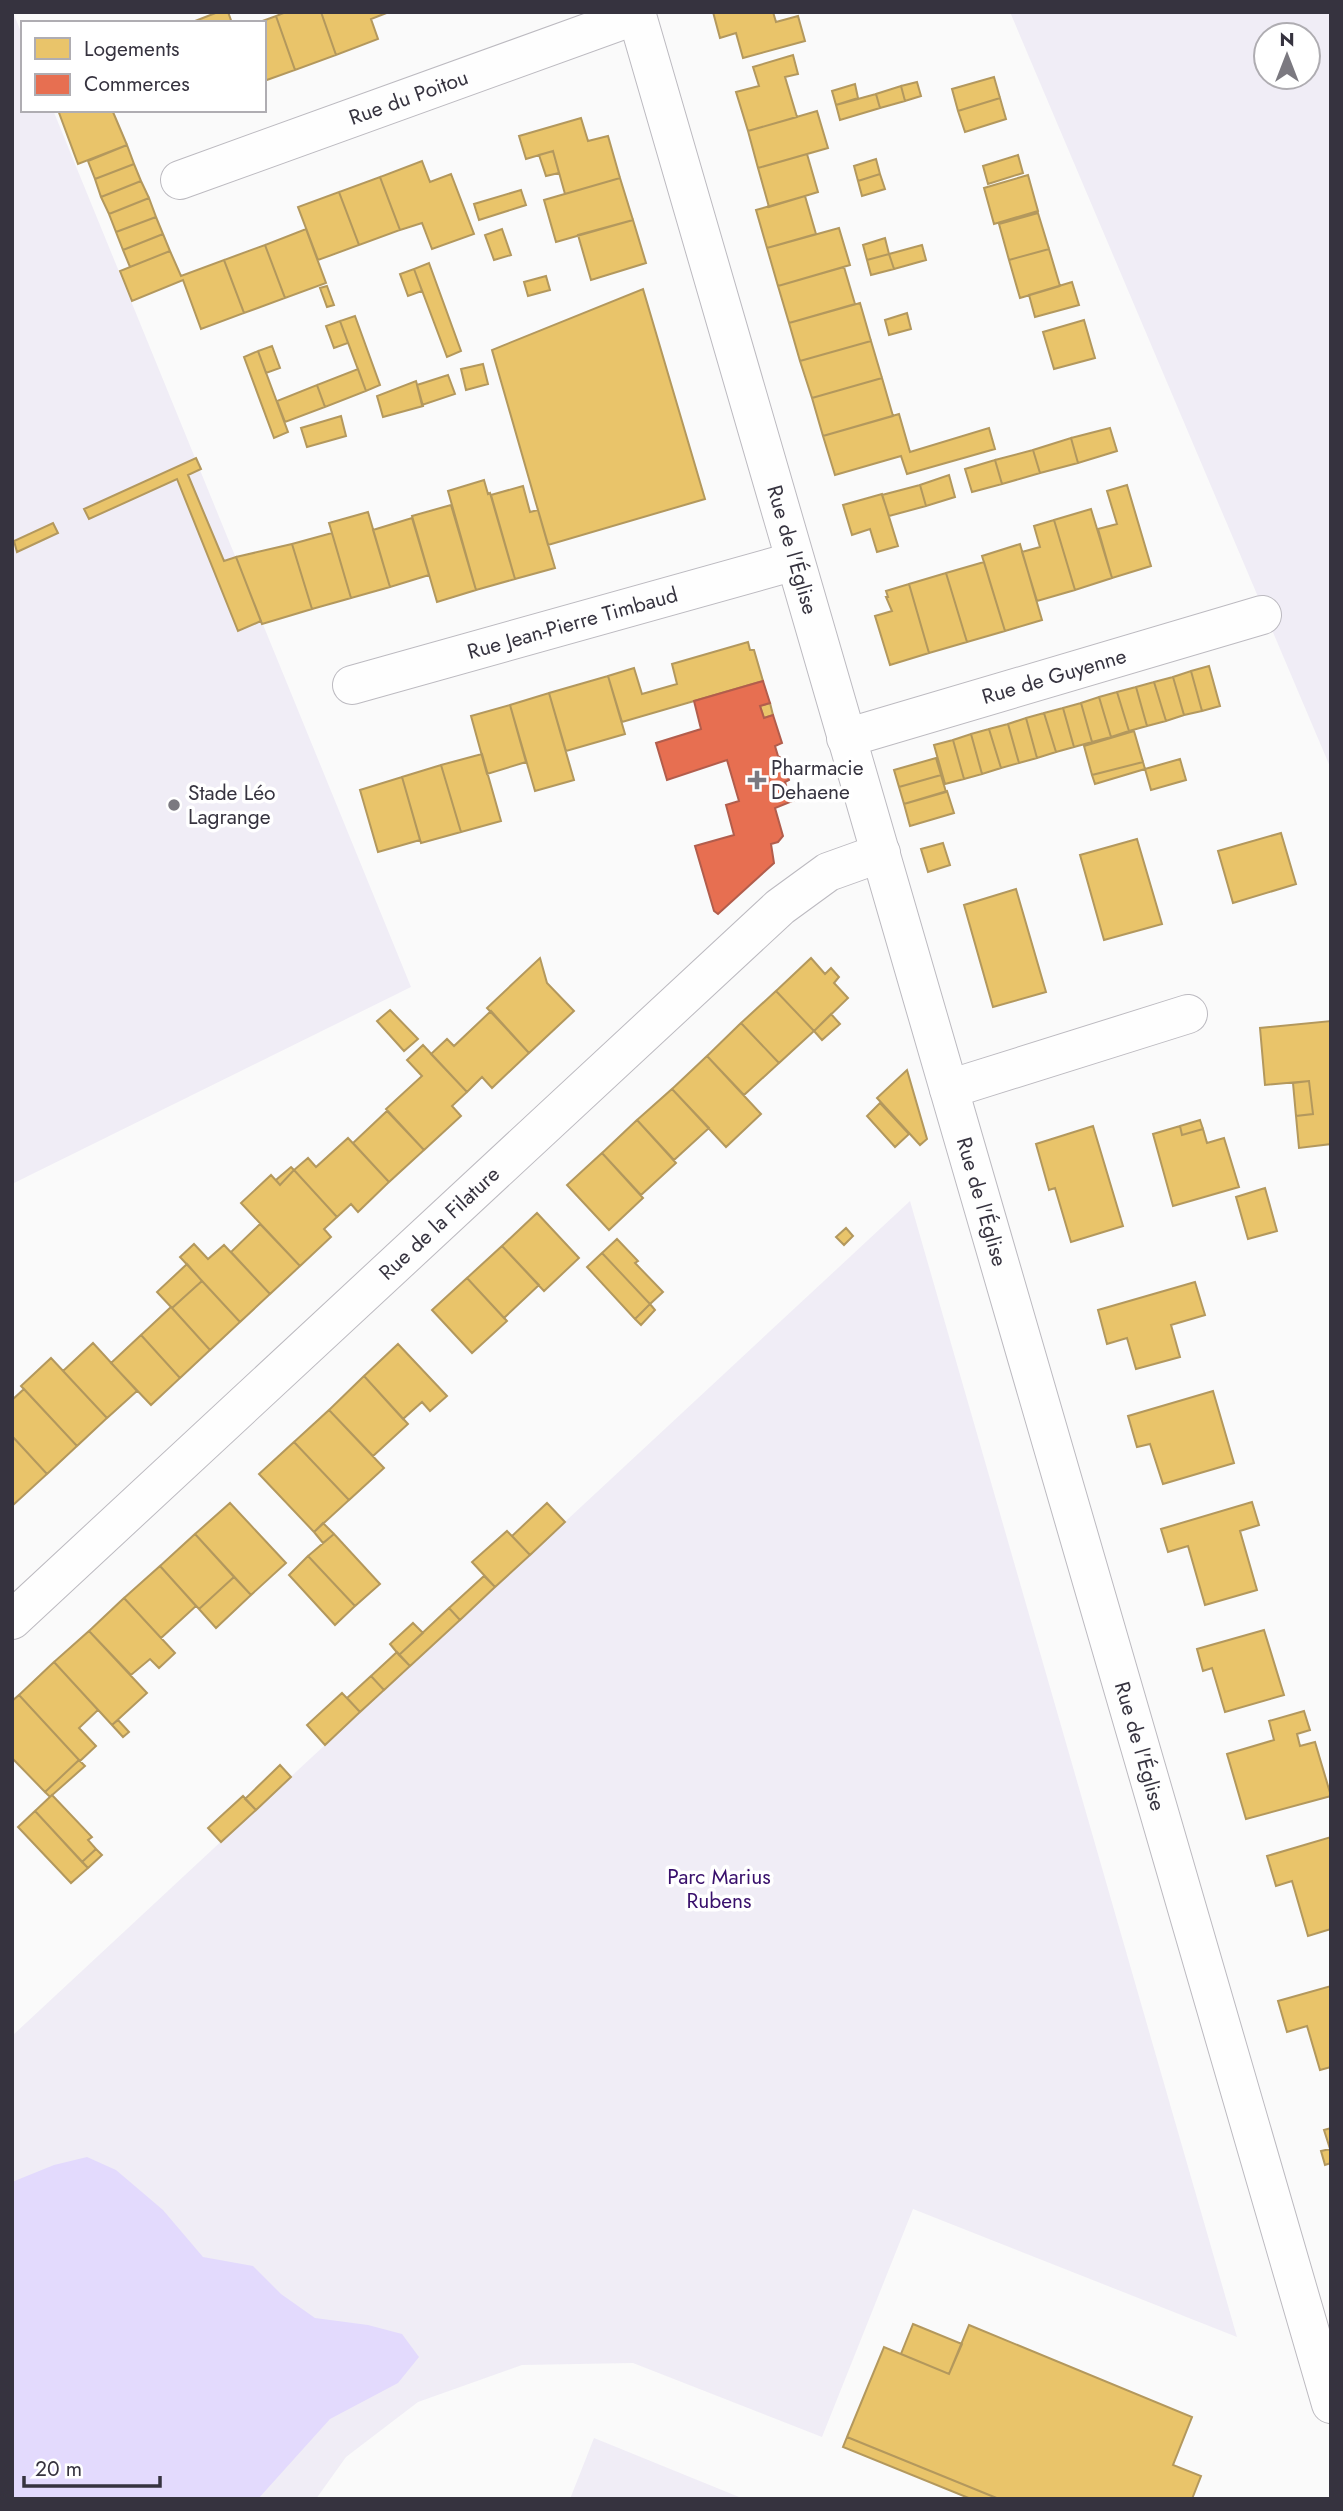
<svg xmlns="http://www.w3.org/2000/svg" width="1343" height="2511" viewBox="0 0 1343 2511" font-family="Jost,sans-serif">
<rect width="100%" height="100%" fill="#fafafa"/>
<path fill="#f0edf6" fill-rule="evenodd" d="M 13,12 L 23,37 L 23,110 L 53,110 L 411,987 L 12,1184 Z
M 1010,12 L 1331,12 L 1331,769 ZM 1266,35 L 1308,35 L 1308,77 L 1266,77 Z
M 910,1201 L 1237,2337 L 913,2209 L 822,2437 L 633,2363 L 522,2365 L 418,2402 L 346,2457 L 316,2499 L 12,2499 L 12,2036 Z
M 594,2438 L 744,2499 L 570,2499 Z"/>
<path fill="#e3dafd" d="M 87,2157 L 116,2170 L 163,2210 L 203,2257 L 253,2266 L 281,2294 L 315,2318 L 368,2325 L 402,2334 L 419,2357 L 398,2383 L 330,2419 L 258,2499 L 12,2499 L 12,2182 L 54,2165 Z"/>
<path fill="#e9c46a" stroke="#b3985d" stroke-width="2" d="M 218,12 L 228,12 L 232,23 L 190,23 Z
M 286,12 L 321,12 L 336,55 L 295,70 L 276,16 Z
M 321,12 L 389,12 L 371,19 L 378,39 L 336,55 Z
M 713,12 L 773,12 L 776,22 L 798,16 L 805,41 L 743,58 L 736,33 L 720,38 Z
M 276,16 L 295,70 L 264,81 L 264,23 L 257,23 Z
M 793,55 L 798,74 L 785,77 L 797,117 L 748,131 L 736,92 L 759,86 L 753,67 Z
M 994,77 L 1000,98 L 958,111 L 952,89 Z
M 917,82 L 921,96 L 905,101 L 901,86 Z
M 855,84 L 858,98 L 836,105 L 832,91 Z
M 901,86 L 905,101 L 880,108 L 876,94 Z
M 876,94 L 880,108 L 840,120 L 836,105 Z
M 1000,98 L 1006,119 L 965,132 L 958,111 Z
M 58,110 L 118,110 L 113,112 L 127,145 L 78,164 Z
M 817,111 L 828,148 L 758,168 L 748,131 Z
M 581,118 L 588,141 L 608,136 L 620,178 L 565,194 L 553,151 L 526,159 L 519,136 Z
M 127,145 L 134,164 L 95,179 L 88,161 Z
M 553,151 L 559,173 L 546,176 L 539,155 Z
M 807,154 L 818,192 L 769,207 L 758,168 Z
M 1018,155 L 1023,173 L 988,184 L 983,166 Z
M 876,159 L 880,174 L 858,181 L 854,166 Z
M 422,161 L 430,182 L 451,174 L 474,234 L 432,249 L 422,223 L 400,230 L 380,177 Z
M 134,164 L 141,181 L 101,197 L 95,179 Z
M 880,174 L 885,189 L 862,196 L 858,181 Z
M 1028,175 L 1038,211 L 994,224 L 984,188 Z
M 380,177 L 400,230 L 359,245 L 339,192 Z
M 620,178 L 633,220 L 556,242 L 544,200 Z
M 141,181 L 149,198 L 109,214 L 101,197 Z
M 521,190 L 526,205 L 479,220 L 474,204 Z
M 339,192 L 359,245 L 318,260 L 298,207 Z
M 805,196 L 816,234 L 767,248 L 756,210 Z
M 149,198 L 156,217 L 116,232 L 109,214 Z
M 1038,213 L 1049,249 L 1009,260 L 999,224 Z
M 156,217 L 163,234 L 123,250 L 116,232 Z
M 633,220 L 646,263 L 591,280 L 578,235 Z
M 839,228 L 850,265 L 778,286 L 767,248 Z
M 306,229 L 326,283 L 285,298 L 265,245 Z
M 502,229 L 511,255 L 494,260 L 485,235 Z
M 163,234 L 170,251 L 130,267 L 123,250 Z
M 885,238 L 889,254 L 867,260 L 863,245 Z
M 265,245 L 285,298 L 244,313 L 224,260 Z
M 922,245 L 926,260 L 894,269 L 889,254 Z
M 1049,249 L 1060,286 L 1020,298 L 1009,260 Z
M 170,251 L 181,276 L 224,260 L 244,313 L 201,329 L 183,280 L 132,301 L 120,271 Z
M 889,254 L 894,269 L 871,275 L 867,260 Z
M 429,263 L 461,351 L 447,357 L 414,269 Z
M 844,267 L 855,304 L 789,323 L 778,286 Z
M 414,269 L 422,291 L 408,296 L 400,274 Z
M 546,276 L 550,290 L 528,296 L 524,282 Z
M 1072,282 L 1079,305 L 1035,317 L 1029,295 Z
M 327,286 L 334,305 L 327,307 L 320,288 Z
M 643,289 L 705,499 L 548,545 L 492,350 Z
M 860,303 L 871,341 L 800,361 L 789,323 Z
M 907,313 L 911,329 L 889,335 L 885,320 Z
M 355,316 L 380,385 L 366,391 L 340,321 Z
M 1084,320 L 1095,358 L 1054,369 L 1043,332 Z
M 340,321 L 348,343 L 334,348 L 326,326 Z
M 871,341 L 882,378 L 812,398 L 800,361 Z
M 272,346 L 280,368 L 266,373 L 258,351 Z
M 258,351 L 288,432 L 274,438 L 244,357 Z
M 483,364 L 488,384 L 466,390 L 461,369 Z
M 358,369 L 366,391 L 325,407 L 317,385 Z
M 448,375 L 455,394 L 422,405 L 417,385 Z
M 882,378 L 893,416 L 823,436 L 812,398 Z
M 416,381 L 423,406 L 383,417 L 377,396 Z
M 317,385 L 325,407 L 285,422 L 277,401 Z
M 899,414 L 910,452 L 989,428 L 995,449 L 907,474 L 901,456 L 835,475 L 823,436 Z
M 341,416 L 346,436 L 307,447 L 301,428 Z
M 1110,428 L 1117,451 L 1078,463 L 1071,438 Z
M 1071,438 L 1078,463 L 1040,473 L 1033,450 Z
M 1033,450 L 1040,473 L 1002,484 L 995,460 Z
M 196,458 L 201,469 L 188,475 L 224,561 L 236,557 L 261,621 L 238,631 L 177,479 L 89,519 L 84,509 Z
M 995,460 L 1002,484 L 972,492 L 965,469 Z
M 949,475 L 955,497 L 926,506 L 920,485 Z
M 484,480 L 488,494 L 490,493 L 515,579 L 476,590 L 448,491 Z
M 920,485 L 926,506 L 889,516 L 882,495 Z
M 1127,485 L 1151,566 L 1112,578 L 1098,529 L 1117,524 L 1107,491 Z
M 523,486 L 530,512 L 538,510 L 555,568 L 515,579 L 491,495 Z
M 882,494 L 898,546 L 877,552 L 870,529 L 852,535 L 843,505 Z
M 451,505 L 476,590 L 437,602 L 412,516 Z
M 1091,509 L 1112,578 L 1075,590 L 1054,520 Z
M 368,512 L 390,587 L 351,598 L 329,523 Z
M 412,518 L 429,575 L 390,587 L 373,530 Z
M 1054,520 L 1075,590 L 1037,601 L 1022,552 L 1040,547 L 1034,526 Z
M 53,523 L 58,533 L 17,552 L 14,541 Z
M 332,533 L 351,598 L 312,609 L 292,544 Z
M 292,544 L 312,609 L 262,624 L 236,557 Z
M 1020,544 L 1042,620 L 1005,631 L 982,556 Z
M 984,562 L 1005,631 L 967,642 L 946,573 Z
M 946,573 L 967,642 L 929,653 L 909,584 Z
M 909,584 L 929,653 L 890,665 L 875,616 L 892,611 L 886,597 L 888,597 L 886,591 Z
M 748,642 L 750,650 L 754,650 L 763,681 L 622,722 L 608,676 L 634,668 L 642,694 L 677,684 L 672,664 Z
M 1209,666 L 1220,706 L 1202,711 L 1191,671 Z
M 1191,671 L 1202,711 L 1184,715 L 1173,677 Z
M 608,676 L 625,734 L 566,751 L 549,693 Z
M 1173,677 L 1184,715 L 1166,721 L 1154,682 Z
M 1154,682 L 1166,721 L 1147,726 L 1136,687 Z
M 1136,687 L 1147,726 L 1129,731 L 1117,692 Z
M 1117,692 L 1129,731 L 1111,737 L 1099,697 Z
M 549,693 L 574,780 L 535,791 L 510,705 Z
M 1099,697 L 1111,737 L 1092,742 L 1081,703 Z
M 770,703 L 773,715 L 764,718 L 760,706 Z
M 1081,703 L 1092,742 L 1074,747 L 1063,708 Z
M 510,705 L 526,762 L 487,774 L 471,716 Z
M 1063,708 L 1074,747 L 1056,752 L 1044,713 Z
M 1044,713 L 1056,752 L 1037,758 L 1026,718 Z
M 1026,718 L 1037,758 L 1019,763 L 1008,724 Z
M 1008,724 L 1019,763 L 1001,768 L 989,729 Z
M 989,729 L 1001,768 L 982,774 L 971,734 Z
M 1134,731 L 1143,762 L 1092,775 L 1084,746 Z
M 971,734 L 982,774 L 964,779 L 953,740 Z
M 953,740 L 964,779 L 945,784 L 934,745 Z
M 482,754 L 501,821 L 461,832 L 441,765 Z
M 936,758 L 941,775 L 899,787 L 894,770 Z
M 1180,759 L 1186,780 L 1151,790 L 1145,769 Z
M 1143,762 L 1145,769 L 1095,784 L 1092,775 Z
M 441,765 L 461,832 L 421,843 L 402,777 Z
M 941,775 L 946,792 L 904,804 L 899,787 Z
M 402,777 L 420,840 L 378,852 L 360,790 Z
M 947,791 L 954,813 L 910,826 L 904,804 Z
M 1281,833 L 1296,884 L 1233,903 L 1218,851 Z
M 1137,839 L 1162,924 L 1104,940 L 1080,855 Z
M 943,843 L 950,865 L 928,872 L 921,849 Z
M 1016,889 L 1046,992 L 993,1007 L 964,905 Z
M 540,958 L 547,983 L 574,1011 L 529,1053 L 487,1008 Z
M 811,958 L 825,974 L 831,968 L 839,977 L 834,983 L 848,998 L 814,1031 L 776,991 Z
M 776,991 L 814,1031 L 779,1063 L 741,1023 Z
M 390,1010 L 418,1039 L 404,1051 L 377,1021 Z
M 491,1011 L 529,1053 L 492,1088 L 482,1077 L 467,1092 L 431,1054 L 447,1039 L 454,1046 Z
M 831,1014 L 840,1024 L 822,1040 L 814,1031 Z
M 1331,1021 L 1331,1144 L 1299,1148 L 1296,1116 L 1313,1114 L 1309,1081 L 1265,1085 L 1260,1028 Z
M 741,1023 L 779,1063 L 744,1095 L 707,1056 Z
M 423,1045 L 467,1092 L 452,1106 L 461,1116 L 424,1150 L 386,1109 L 422,1076 L 407,1060 Z
M 707,1056 L 761,1114 L 726,1147 L 672,1089 Z
M 907,1070 L 927,1139 L 920,1145 L 877,1098 Z
M 1309,1081 L 1313,1114 L 1296,1116 L 1293,1083 Z
M 672,1089 L 709,1128 L 674,1160 L 637,1120 Z
M 880,1103 L 909,1134 L 895,1147 L 867,1116 Z
M 387,1111 L 424,1150 L 389,1182 L 353,1143 Z
M 637,1120 L 676,1163 L 641,1195 L 602,1153 Z
M 1200,1120 L 1203,1129 L 1182,1135 L 1180,1126 Z
M 1093,1126 L 1123,1226 L 1071,1242 L 1055,1188 L 1049,1190 L 1036,1144 Z
M 1180,1126 L 1182,1135 L 1203,1129 L 1207,1143 L 1224,1138 L 1239,1187 L 1173,1206 L 1153,1134 Z
M 348,1138 L 389,1182 L 358,1212 L 351,1204 L 337,1217 L 294,1170 L 308,1158 L 316,1167 Z
M 602,1153 L 643,1198 L 609,1230 L 567,1185 Z
M 291,1167 L 294,1170 L 280,1185 L 276,1180 Z
M 294,1170 L 337,1217 L 324,1229 L 331,1237 L 300,1266 L 241,1203 L 271,1175 L 280,1185 Z
M 1265,1188 L 1277,1231 L 1248,1239 L 1236,1197 Z
M 537,1213 L 579,1258 L 544,1291 L 502,1246 Z
M 260,1224 L 300,1266 L 270,1294 L 231,1252 Z
M 846,1228 L 853,1236 L 844,1245 L 836,1237 Z
M 617,1239 L 638,1261 L 635,1263 L 663,1292 L 650,1304 L 602,1253 Z
M 194,1244 L 208,1259 L 224,1245 L 270,1294 L 240,1322 L 180,1257 Z
M 502,1246 L 539,1285 L 504,1318 L 467,1278 Z
M 602,1253 L 650,1304 L 635,1319 L 587,1267 Z
M 187,1264 L 202,1281 L 172,1308 L 157,1292 Z
M 467,1278 L 507,1321 L 472,1353 L 432,1310 Z
M 202,1281 L 240,1322 L 210,1350 L 172,1308 Z
M 1195,1282 L 1205,1315 L 1171,1325 L 1180,1357 L 1136,1369 L 1127,1338 L 1107,1344 L 1098,1310 Z
M 650,1304 L 655,1310 L 641,1325 L 635,1319 Z
M 171,1307 L 210,1350 L 180,1378 L 141,1335 Z
M 141,1335 L 180,1378 L 151,1405 L 111,1363 Z
M 93,1343 L 137,1391 L 107,1418 L 63,1371 Z
M 398,1344 L 447,1396 L 430,1411 L 422,1402 L 403,1419 L 364,1376 Z
M 51,1358 L 107,1418 L 77,1446 L 21,1386 Z
M 364,1376 L 408,1424 L 373,1456 L 329,1410 Z
M 24,1389 L 77,1446 L 47,1474 L 12,1436 L 12,1400 Z
M 1213,1391 L 1234,1463 L 1163,1484 L 1150,1444 L 1137,1447 L 1128,1416 Z
M 329,1410 L 384,1468 L 349,1500 L 294,1442 Z
M 12,1436 L 47,1474 L 12,1506 Z
M 294,1442 L 349,1500 L 314,1532 L 259,1474 Z
M 1252,1502 L 1259,1525 L 1240,1531 L 1257,1590 L 1205,1605 L 1188,1546 L 1168,1552 L 1161,1529 Z
M 230,1503 L 286,1563 L 251,1595 L 195,1534 Z
M 547,1503 L 565,1522 L 530,1555 L 512,1536 Z
M 323,1523 L 334,1534 L 323,1543 L 314,1532 Z
M 507,1531 L 530,1555 L 495,1587 L 472,1562 Z
M 195,1534 L 234,1577 L 199,1609 L 160,1566 Z
M 334,1534 L 380,1584 L 355,1606 L 308,1556 Z
M 308,1556 L 355,1606 L 335,1625 L 289,1575 Z
M 160,1566 L 196,1606 L 161,1638 L 124,1598 Z
M 484,1576 L 495,1587 L 460,1620 L 449,1608 Z
M 234,1577 L 251,1595 L 216,1628 L 199,1609 Z
M 124,1598 L 175,1653 L 159,1668 L 150,1659 L 131,1675 L 89,1631 Z
M 449,1608 L 460,1620 L 410,1666 L 399,1655 Z
M 413,1623 L 423,1633 L 399,1655 L 390,1644 Z
M 1264,1630 L 1284,1695 L 1225,1712 L 1212,1668 L 1203,1671 L 1197,1649 Z
M 89,1631 L 147,1693 L 112,1725 L 54,1662 Z
M 397,1652 L 410,1666 L 384,1690 L 371,1676 Z
M 54,1662 L 98,1710 L 79,1728 L 96,1746 L 80,1761 L 19,1695 Z
M 371,1676 L 384,1690 L 360,1712 L 347,1698 Z
M 342,1693 L 360,1712 L 325,1745 L 307,1725 Z
M 19,1695 L 79,1760 L 45,1792 L 12,1758 L 12,1701 Z
M 1304,1711 L 1310,1730 L 1297,1734 L 1300,1746 L 1315,1742 L 1331,1796 L 1246,1819 L 1227,1754 L 1274,1740 L 1269,1721 Z
M 118,1720 L 129,1732 L 123,1737 L 112,1725 Z
M 79,1760 L 85,1766 L 50,1797 L 45,1792 Z
M 280,1765 L 291,1777 L 256,1810 L 245,1799 Z
M 52,1795 L 92,1837 L 88,1840 L 96,1849 L 82,1862 L 35,1811 Z
M 243,1796 L 256,1810 L 221,1842 L 208,1828 Z
M 35,1811 L 88,1868 L 71,1883 L 18,1827 Z
M 1331,1837 L 1331,1929 L 1308,1936 L 1292,1881 L 1276,1886 L 1267,1856 Z
M 96,1849 L 102,1855 L 88,1868 L 82,1862 Z
M 1331,1986 L 1331,2067 L 1320,2070 L 1307,2026 L 1287,2032 L 1278,2001 Z
M 1331,2128 L 1331,2152 L 1324,2130 Z
M 1330,2149 L 1331,2163 L 1325,2165 L 1321,2151 Z
M 913,2324 L 962,2344 L 949,2374 L 901,2354 Z
M 969,2325 L 1192,2417 L 1173,2465 L 1201,2476 L 1192,2499 L 999,2499 L 847,2437 L 884,2347 L 949,2374 Z
M 847,2437 L 999,2499 L 971,2499 L 843,2447 Z"/>
<path fill="#e76f51" stroke="#b25d4c" stroke-width="2" d="M 763,681 L 770,703 L 760,706 L 764,718 L 773,715 L 782,743 L 775,746 L 778,756 L 783,759 L 783,763 L 780,765 L 782,774 L 788,776 L 789,780 L 785,782 L 789,795 L 793,796 L 795,800 L 775,808 L 783,836 L 778,842 L 771,844 L 774,863 L 718,914 L 714,911 L 695,846 L 734,835 L 726,805 L 739,801 L 727,760 L 667,780 L 656,743 L 701,729 L 694,701 Z"/>
<g fill="none" stroke-linecap="round" stroke-linejoin="round">
<g stroke="#bcbac0" stroke-width="40">
<g id="minor">
<path id="s1" d="M 636,12 L 1331,2404"/>
<path id="s2" d="M 180,180 L 637,15"/>
<path id="s3" d="M 352,685 L 795,561"/>
<path id="s4" d="M 846,738 L 1262,615"/>
<path d="M 949,1089 L 1188,1014"/>
<path id="s5" d="M 12,1620 L 780,907 L 828,872 L 881,853"/>
</g>
</g>
<use href="#minor" stroke="#fefefe" stroke-width="38"/>
</g>
<g fill="#7b7980" stroke="#fff" stroke-width="2.5">
<path d="M753.5 769.5h7v7h7v7h-7v7h-7v-7h-7v-7h7z"/>
<circle cx="174" cy="805" r="7"/>
</g>
<g text-anchor="middle" dominant-baseline="central" stroke-width="7" stroke-linejoin="round" paint-order="stroke">
<g font-size="21" fill="#36333f" stroke="#fff">
<text stroke="none"><textPath href="#s2" startOffset="243">Rue du Poitou</textPath></text>
<text stroke="none"><textPath href="#s1" startOffset="560">Rue de l'Église</textPath></text>
<text stroke="none"><textPath href="#s3" startOffset="229">Rue Jean-Pierre Timbaud</textPath></text>
<text stroke="none"><textPath href="#s4" startOffset="217">Rue de Guyenne</textPath></text>
<text stroke="none"><textPath href="#s1" startOffset="1239">Rue de l'Église</textPath></text>
<text stroke="none"><textPath href="#s5" startOffset="583">Rue de la Filature</textPath></text>
<text stroke="none"><textPath href="#s1" startOffset="1806">Rue de l'Église</textPath></text>
</g>
<g font-size="21" fill="#36333f" stroke="#fff" text-anchor="start">
<text x="771" y="768">Pharmacie<tspan x="771" dy="24">Dehaene</tspan></text>
<text x="188" y="793">Stade Léo<tspan x="188" dy="24">Lagrange</tspan></text>
</g>
<g font-size="21" fill="#380f6b" stroke="#fff">
<text x="719" y="1877">Parc Marius<tspan x="719" dy="24">Rubens</tspan></text>
</g>
</g>
<rect width="1343" height="2511" fill="none" stroke="#36333f" stroke-width="28"/>
<rect x="21" y="21" width="245" height="91" fill="#ffffff" stroke="#afadb2" stroke-width="2"/>
<rect x="35" y="38" width="35" height="21" fill="#e9c46a" stroke="#afadb2" stroke-width="2"/>
<text x="84" y="56" font-size="21" fill="#36333f">Logements</text>
<rect x="35" y="74" width="35" height="21" fill="#e76f51" stroke="#afadb2" stroke-width="2"/>
<text x="84" y="91" font-size="21" fill="#36333f">Commerces</text>
<g transform="translate(1287 56)"><circle r="33" fill="#ffffff" stroke="#afadb2" stroke-width="2"/>
<path d="M0-5L12 26L0 18L-12 26Z" fill="#7b7980"/>
<text y="-10" font-size="19" font-weight="bold" text-anchor="middle" fill="#36333f">N</text>
</g>
<path d="M24 2476v10h136v-10" fill="none" stroke="#36333f" stroke-width="3.5"/>
<text x="35" y="2476" font-size="21" fill="#36333f" stroke="#ffffff" stroke-width="5" paint-order="stroke">20 m</text>
</svg>
